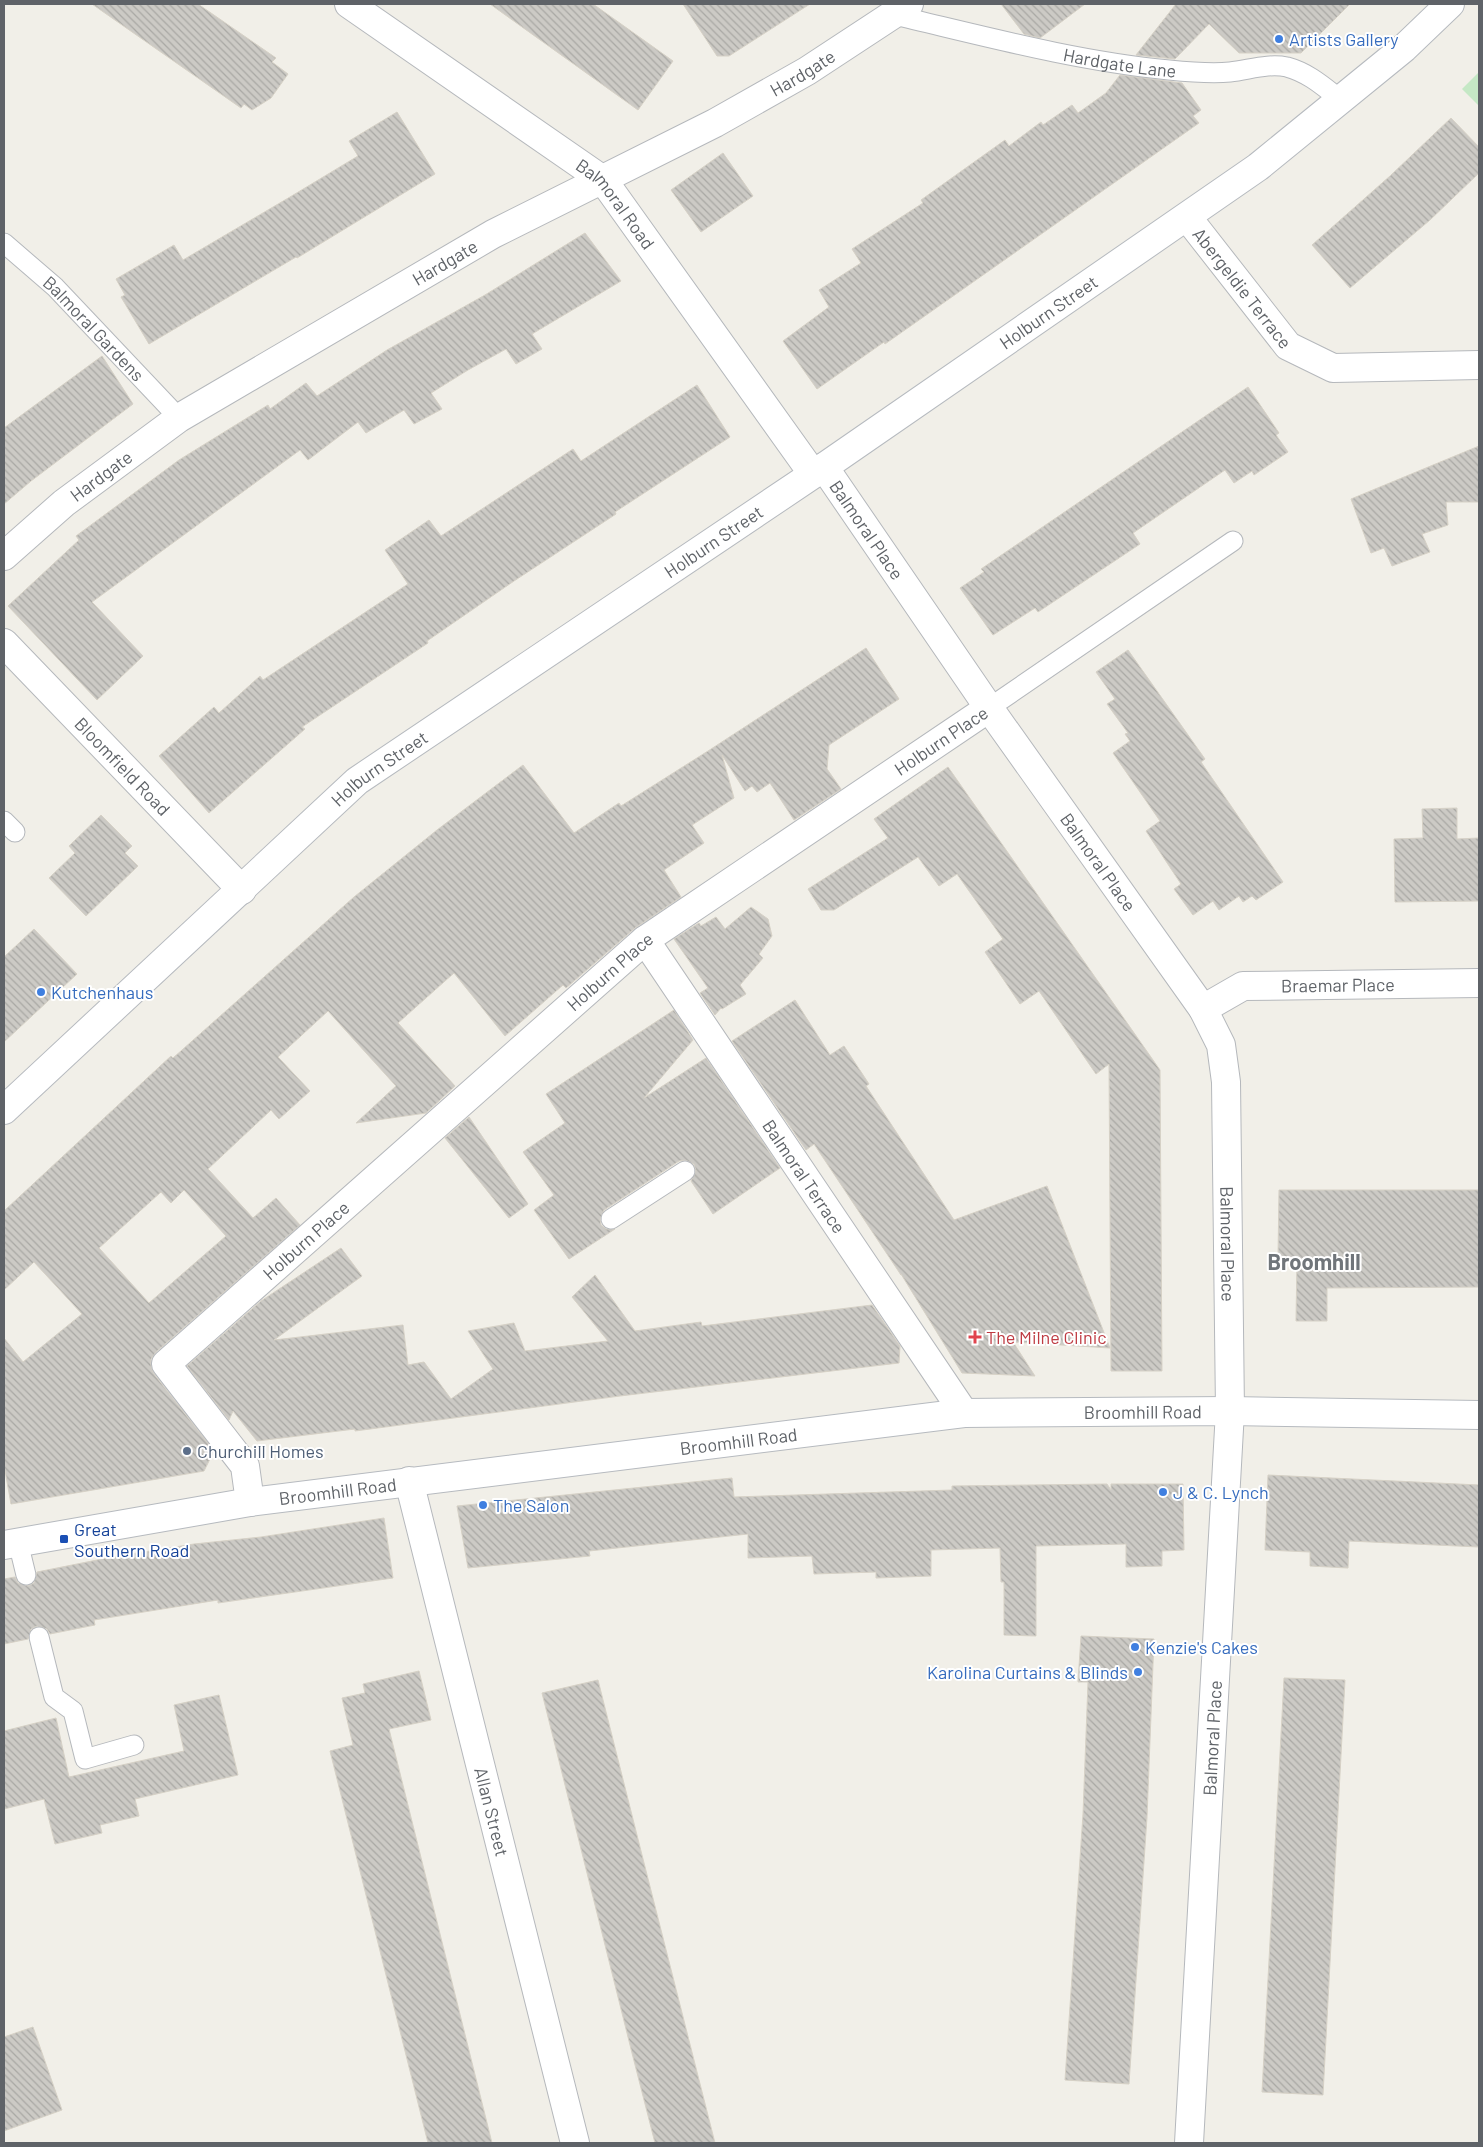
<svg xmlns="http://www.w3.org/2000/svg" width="1483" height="2147" viewBox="0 0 1483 2147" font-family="Barlow,sans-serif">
<defs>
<pattern id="building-back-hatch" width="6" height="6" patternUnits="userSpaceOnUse" patternTransform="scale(1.25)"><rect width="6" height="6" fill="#cccac5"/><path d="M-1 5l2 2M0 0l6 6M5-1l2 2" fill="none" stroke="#a9a8a4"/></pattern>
</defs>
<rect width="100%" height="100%" fill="#f1efe8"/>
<path fill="#c5e8c5" d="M 1479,72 L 1479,106 L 1462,89 Z"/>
<path fill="url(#building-back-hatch)" stroke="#d6d1c6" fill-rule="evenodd" d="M 92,4 L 198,4 L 276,58 L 272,62 L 288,74 L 271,98 L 252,110 L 244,104 L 241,108 Z
M 490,4 L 593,4 L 673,61 L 638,110 Z
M 683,4 L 810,4 L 729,56 L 717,56 Z
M 1001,4 L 1085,4 L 1040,38 L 1024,34 Z
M 1176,4 L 1350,4 L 1301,53 L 1239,53 L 1209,24 L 1175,59 L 1136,55 Z
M 1120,75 L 1182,83 L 1201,110 L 1193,116 L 1199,123 L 885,344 L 884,342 L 817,389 L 783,341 L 829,307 L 819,290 L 861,263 L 852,249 L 923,203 L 921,200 L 1005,140 L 1009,146 L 1041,122 L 1043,125 L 1072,105 L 1078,113 L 1106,93 Z
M 397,112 L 435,174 L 297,258 L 296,257 L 149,344 L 121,297 L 125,295 L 116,279 L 174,245 L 183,260 L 290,197 L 358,156 L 349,141 Z
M 1451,118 L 1479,147 L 1479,173 L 1430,220 L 1350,288 L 1312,245 L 1390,176 Z
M 723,153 L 753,196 L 701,232 L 671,190 Z
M 585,233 L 621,281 L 532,334 L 542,349 L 516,364 L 506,349 L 468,370 L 431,393 L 442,409 L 414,424 L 404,410 L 366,433 L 358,422 L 308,460 L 300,450 L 92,602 L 143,656 L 97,700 L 8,606 L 79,540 L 76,536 L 179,460 L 268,405 L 270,409 L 306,383 L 317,396 L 387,350 L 485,295 Z
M 102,356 L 133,404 L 31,481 L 4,504 L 4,428 Z
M 697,385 L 730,437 L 615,512 L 616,514 L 514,581 L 427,641 L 428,643 L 302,727 L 305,729 L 209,813 L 159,756 L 214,707 L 219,713 L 260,676 L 263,680 L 408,584 L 385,550 L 429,520 L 441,536 L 573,449 L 581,461 Z
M 1248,387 L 1279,433 L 1276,435 L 1288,452 L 1254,475 L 1252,471 L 1234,483 L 1225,470 L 1133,533 L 1140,544 L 1038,612 L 1035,608 L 993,635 L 960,588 L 984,572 L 981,569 Z
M 1479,446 L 1479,502 L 1446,502 L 1448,525 L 1422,534 L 1430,552 L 1392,566 L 1384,548 L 1371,553 L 1351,499 Z
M 866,648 L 899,699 L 829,745 L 827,769 L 841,789 L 794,820 L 770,783 L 757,792 L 752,786 L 745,791 L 722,755 L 734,798 L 692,825 L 704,843 L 664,870 L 681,897 L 635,928 L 566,988 L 563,985 L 505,1036 L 454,973 L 398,1023 L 455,1086 L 426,1113 L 356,1123 L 396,1086 L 328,1011 L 278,1057 L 310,1091 L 279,1119 L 271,1110 L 208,1169 L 253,1218 L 276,1198 L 300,1225 L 156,1352 L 151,1359 L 151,1367 L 154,1374 L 214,1451 L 204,1471 L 11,1504 L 4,1465 L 4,1338 L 23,1362 L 82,1314 L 34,1262 L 4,1290 L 4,1211 L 171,1056 L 173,1058 L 354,897 L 437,830 L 523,765 L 574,833 L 619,803 L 621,806 L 708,751 ZM 184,1190 L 226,1236 L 149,1303 L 99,1248 L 161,1192 L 171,1203 Z
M 1128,650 L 1205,759 L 1201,762 L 1283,882 L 1256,900 L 1252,896 L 1243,902 L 1239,896 L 1219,910 L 1213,901 L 1193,915 L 1174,889 L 1181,884 L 1146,831 L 1160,821 L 1113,753 L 1130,741 L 1125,734 L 1128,733 L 1107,704 L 1115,699 L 1096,672 Z
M 948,767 L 1160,1070 L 1162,1371 L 1111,1371 L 1109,1064 L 1096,1074 L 1039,991 L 1020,1004 L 985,952 L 1003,939 L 957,874 L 939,886 L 918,857 L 834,910 L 821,910 L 808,889 L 888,838 L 874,819 Z
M 1457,808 L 1457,839 L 1479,838 L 1479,901 L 1395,902 L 1394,839 L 1423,838 L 1422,809 Z
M 101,815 L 132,846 L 125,853 L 138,866 L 86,916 L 49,878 L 75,853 L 69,846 Z
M 751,907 L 768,919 L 772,936 L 759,954 L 763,958 L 740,985 L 746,994 L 722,1009 L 721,1008 L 715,1015 L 700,993 L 708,988 L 674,939 L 699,923 L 701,926 L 716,917 L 725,929 Z
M 34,929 L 77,974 L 4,1042 L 4,957 Z
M 795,1000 L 830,1055 L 844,1046 L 869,1084 L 866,1086 L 954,1220 L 1047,1186 L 1110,1348 L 1013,1342 L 1035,1376 L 962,1373 L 901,1274 L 901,1275 L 814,1144 L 806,1150 L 732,1041 Z
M 674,1010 L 693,1040 L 644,1098 L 706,1058 L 780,1168 L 713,1214 L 691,1181 L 696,1171 L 694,1164 L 685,1160 L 679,1161 L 604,1210 L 600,1219 L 601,1225 L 606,1229 L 615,1229 L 569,1259 L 534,1210 L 554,1195 L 523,1152 L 565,1123 L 546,1094 Z
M 469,1117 L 528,1204 L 509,1218 L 445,1138 Z
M 1279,1190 L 1479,1190 L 1479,1287 L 1327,1288 L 1327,1321 L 1296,1321 L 1297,1258 L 1278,1257 Z
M 341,1248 L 362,1276 L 274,1340 L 403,1325 L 408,1365 L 424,1362 L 451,1399 L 493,1369 L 468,1331 L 514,1323 L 525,1351 L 608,1341 L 572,1297 L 595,1275 L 635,1331 L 701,1322 L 702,1326 L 872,1305 L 900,1346 L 899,1363 L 620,1396 L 355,1431 L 355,1429 L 257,1441 L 233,1411 L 229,1420 L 187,1366 L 261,1301 Z
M 1268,1475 L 1479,1485 L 1479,1547 L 1349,1541 L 1348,1568 L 1310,1566 L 1310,1552 L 1265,1550 Z
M 732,1478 L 734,1497 L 952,1490 L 952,1486 L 1107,1484 L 1111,1490 L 1111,1484 L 1183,1484 L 1184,1550 L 1162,1551 L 1162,1566 L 1126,1567 L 1126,1544 L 1036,1546 L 1036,1636 L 1004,1635 L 1004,1582 L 1001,1582 L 1000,1548 L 931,1550 L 931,1576 L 876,1578 L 876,1572 L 814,1574 L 812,1556 L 748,1558 L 748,1534 L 589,1551 L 590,1556 L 468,1568 L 457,1506 Z
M 384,1518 L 393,1578 L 218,1603 L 218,1600 L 94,1620 L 95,1625 L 50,1634 L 47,1629 L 37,1626 L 31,1629 L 28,1639 L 4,1644 L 4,1579 L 15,1577 L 18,1583 L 28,1586 L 34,1583 L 37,1572 L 112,1557 L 194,1544 L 261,1537 Z
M 1081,1636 L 1154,1639 L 1147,1817 L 1129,2084 L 1065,2080 L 1083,1814 L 1088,1682 L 1078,1682 Z
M 419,1671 L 431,1720 L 389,1729 L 492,2143 L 428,2143 L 330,1751 L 353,1745 L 342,1698 L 365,1693 L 363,1684 Z
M 1284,1678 L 1345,1680 L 1323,2095 L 1262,2092 Z
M 598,1680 L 642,1855 L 715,2143 L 655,2143 L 632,2053 L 542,1693 Z
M 219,1695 L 238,1775 L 135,1799 L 139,1816 L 100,1825 L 102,1833 L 55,1844 L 44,1799 L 4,1809 L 4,1731 L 56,1718 L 69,1777 L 184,1751 L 174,1705 Z
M 33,2027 L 62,2110 L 4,2131 L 4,2037 Z"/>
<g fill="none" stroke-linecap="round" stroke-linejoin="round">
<g stroke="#b5b8bc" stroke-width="21">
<g id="lane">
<path id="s1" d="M 894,15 C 984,36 1076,61 1169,70 C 1189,72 1210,74 1230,72 C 1249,70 1268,63 1287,67 C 1309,73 1324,87 1341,100"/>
<path id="s2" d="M 4,243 L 55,287 L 179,418"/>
<path d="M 989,708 L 1233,541"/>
<path d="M 4,821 L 15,832"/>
<path d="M 611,1219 L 685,1171"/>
<path d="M 18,1542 L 26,1575"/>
<path d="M 39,1637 L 54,1697 L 73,1711 L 85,1759 L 134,1745"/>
</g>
</g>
<g stroke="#b5b8bc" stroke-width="30">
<g id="street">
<path id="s3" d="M 349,4 L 603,180 L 813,474"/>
<path id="s4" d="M 1187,217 L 1288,346 L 1333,368 L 1479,365"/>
<path id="s5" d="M 824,467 L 989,708 L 1203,1009 L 1221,1045 L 1226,1082 L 1230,1411 L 1189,2143"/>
<path id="s6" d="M 4,556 L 64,503 L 179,418 L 493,234 L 715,123 L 807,71 L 909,4"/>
<path id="s7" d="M 4,643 L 242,890"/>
<path id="s8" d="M 645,940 L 964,1413"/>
<path id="s9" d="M 1203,1009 L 1243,986 L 1479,983"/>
<path id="s10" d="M 409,1481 L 575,2143"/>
<path id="s11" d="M 250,1502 L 245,1466 L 166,1364 L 645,940 L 989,708"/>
</g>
</g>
<g stroke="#b6babf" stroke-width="30">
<g id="secondary">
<path id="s12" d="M 4,1110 L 357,781 L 824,467 L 1258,167 L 1404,48 L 1450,4"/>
<path id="s13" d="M 4,1545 L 250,1502 L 964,1413 L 1230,1411 L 1479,1415"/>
</g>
</g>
<use href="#lane" stroke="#fff" stroke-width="19"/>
<use href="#street" stroke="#fff" stroke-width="28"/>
<use href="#secondary" stroke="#fff" stroke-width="28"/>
</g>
<g fill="#3f7fe0" stroke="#fff" stroke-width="2">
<circle cx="1279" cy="39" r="5"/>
<circle cx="41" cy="992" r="5"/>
<circle cx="1163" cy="1492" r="5"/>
<circle cx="483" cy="1505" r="5"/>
<circle cx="1135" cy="1647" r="5"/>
<circle cx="1138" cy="1672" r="5"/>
</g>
<path fill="#e0444e" stroke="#fff" stroke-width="2" d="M972.5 1329.5h5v5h5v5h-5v5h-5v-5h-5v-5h5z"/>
<circle fill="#5c6f8a" stroke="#fff" stroke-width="2" cx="187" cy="1451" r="5"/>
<rect fill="#1a4fb4" stroke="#fff" stroke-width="2" x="59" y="1534" width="10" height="10" rx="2.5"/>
<g text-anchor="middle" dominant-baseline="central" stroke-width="4" stroke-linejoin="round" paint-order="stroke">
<g font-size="18" fill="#366cbe" stroke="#fff" text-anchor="start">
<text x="1289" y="39">Artists Gallery</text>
<text x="51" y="992">Kutchenhaus</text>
<text x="1173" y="1492">J &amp; C. Lynch</text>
<text x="493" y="1505">The Salon</text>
<text x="1145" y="1647">Kenzie's Cakes</text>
<text x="1128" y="1672" text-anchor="end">Karolina Curtains &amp; Blinds</text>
</g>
<g font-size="18" fill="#5f6368" stroke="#fff">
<text stroke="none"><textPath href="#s1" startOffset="231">Hardgate Lane</textPath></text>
<text stroke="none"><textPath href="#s6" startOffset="936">Hardgate</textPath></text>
<text stroke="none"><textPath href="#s3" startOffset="335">Balmoral Road</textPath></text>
<text stroke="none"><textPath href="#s6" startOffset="531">Hardgate</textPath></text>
<text stroke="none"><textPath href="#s4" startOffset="90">Abergeldie Terrace</textPath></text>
<text stroke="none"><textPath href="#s12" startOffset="1318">Holburn Street</textPath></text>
<text stroke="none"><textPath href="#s2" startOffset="124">Balmoral Gardens</textPath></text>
<text stroke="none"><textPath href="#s6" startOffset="126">Hardgate</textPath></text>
<text stroke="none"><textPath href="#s5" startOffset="76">Balmoral Place</textPath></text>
<text stroke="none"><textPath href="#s12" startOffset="912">Holburn Street</textPath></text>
<text stroke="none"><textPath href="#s11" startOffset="1162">Holburn Place</textPath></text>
<text stroke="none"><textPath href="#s7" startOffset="171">Bloomfield Road</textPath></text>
<text stroke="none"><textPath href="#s12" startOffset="508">Holburn Street</textPath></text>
<text stroke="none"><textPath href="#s5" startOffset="481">Balmoral Place</textPath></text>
<text stroke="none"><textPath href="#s11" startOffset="758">Holburn Place</textPath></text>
<text stroke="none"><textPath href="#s9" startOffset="141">Braemar Place</textPath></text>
<text stroke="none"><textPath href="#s8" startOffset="285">Balmoral Terrace</textPath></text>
<text stroke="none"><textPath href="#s11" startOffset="352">Holburn Place</textPath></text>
<text stroke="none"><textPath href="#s5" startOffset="901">Balmoral Place</textPath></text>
<text stroke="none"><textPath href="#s13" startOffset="1148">Broomhill Road</textPath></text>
<text stroke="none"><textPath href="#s13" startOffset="742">Broomhill Road</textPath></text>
<text stroke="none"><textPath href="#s13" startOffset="338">Broomhill Road</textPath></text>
<text transform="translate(1212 1738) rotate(-87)">Balmoral Place</text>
<text stroke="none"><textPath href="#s10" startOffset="341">Allan Street</textPath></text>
</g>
<g font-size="18" fill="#be3a42" stroke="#fff" text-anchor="start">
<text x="986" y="1337">The Milne Clinic</text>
</g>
<g font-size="18" fill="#4e5e75" stroke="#fff" text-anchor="start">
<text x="197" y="1451">Churchill Homes</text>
</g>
<g font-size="18" fill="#164399" stroke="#fff" text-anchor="start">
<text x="74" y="1529">Great<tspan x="74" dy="21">Southern Road</tspan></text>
</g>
<g font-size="22" font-weight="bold" fill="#70757a" stroke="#fff">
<text x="1314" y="1261">Broomhill</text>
</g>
</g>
<rect width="1483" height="2147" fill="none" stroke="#5f6368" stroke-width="10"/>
</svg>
